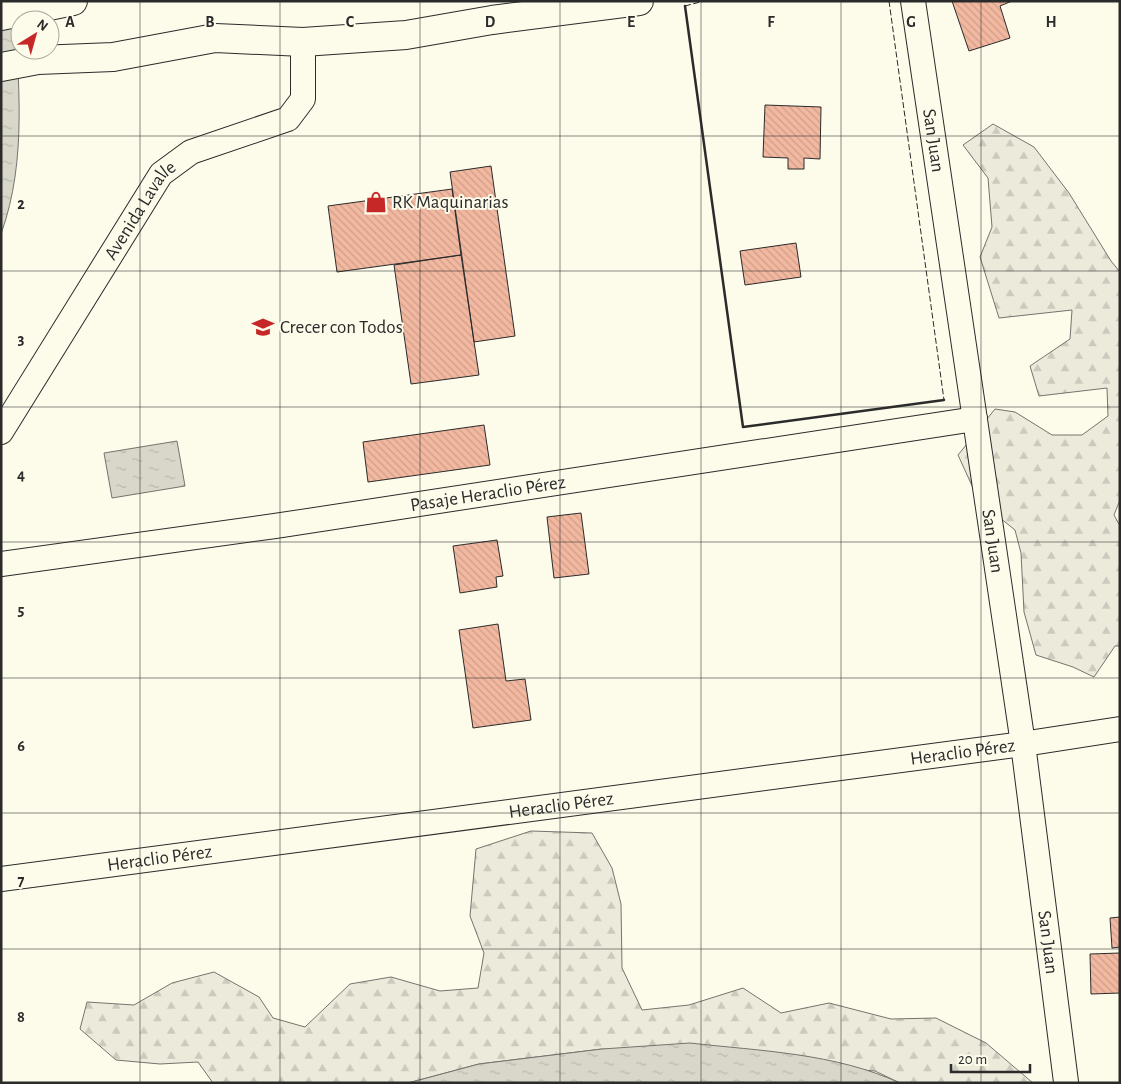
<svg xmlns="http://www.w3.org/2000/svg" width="1121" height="1084" viewBox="0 0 1121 1084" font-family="'Alegreya Sans',sans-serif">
<defs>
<pattern id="forest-firs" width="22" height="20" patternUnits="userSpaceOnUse" patternTransform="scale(1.25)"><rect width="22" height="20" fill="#ecebdb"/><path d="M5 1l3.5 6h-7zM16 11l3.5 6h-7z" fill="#cbcabc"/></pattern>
<pattern id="water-ripples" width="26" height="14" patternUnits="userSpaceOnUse" patternTransform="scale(1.25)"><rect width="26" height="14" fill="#d8d7c9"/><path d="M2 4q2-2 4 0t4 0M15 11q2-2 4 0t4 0" fill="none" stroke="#bab9ad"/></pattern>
<pattern id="building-back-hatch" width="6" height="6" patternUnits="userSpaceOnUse" patternTransform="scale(1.25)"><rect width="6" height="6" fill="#f2b8a0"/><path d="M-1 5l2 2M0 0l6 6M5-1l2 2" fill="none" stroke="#d09e8a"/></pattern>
</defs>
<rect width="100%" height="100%" fill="#fdfbea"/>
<path fill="url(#forest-firs)" stroke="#74746e" d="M 993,124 L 1034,147 L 1069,193 L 1111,261 L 1120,272 L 1120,500 L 1114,515 L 1120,526 L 1120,646 L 1115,646 L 1094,677 L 1073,667 L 1036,655 L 1024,612 L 1021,553 L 1015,530 L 979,501 L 958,455 L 995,409 L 1015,412 L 1052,435 L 1082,435 L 1108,416 L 1107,388 L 1039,396 L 1030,366 L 1070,339 L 1072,310 L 999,318 L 980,257 L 992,227 L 988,178 L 963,145 Z
M 531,831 L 592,833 L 612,868 L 621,904 L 622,968 L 642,1010 L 689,1005 L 743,988 L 781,1013 L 829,1003 L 891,1019 L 936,1018 L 986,1043 L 1033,1083 L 900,1083 L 875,1071 L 602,1049 L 479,1064 L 408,1083 L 213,1083 L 198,1062 L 160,1064 L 116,1060 L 80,1029 L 87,1002 L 134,1005 L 172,983 L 214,972 L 259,997 L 273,1018 L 305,1027 L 350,984 L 391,977 L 440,991 L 478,988 L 484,953 L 470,916 L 476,849 Z"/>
<path fill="url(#water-ripples)" stroke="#74746e" d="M 1,1 L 14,1 C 18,79 28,159 1,234 Z
M 177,441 L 185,486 L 112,498 L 104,453 Z
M 690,1043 C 760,1051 835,1053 900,1083 L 408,1083 L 479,1064 L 602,1049 Z"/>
<path fill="url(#building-back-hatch)" stroke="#2b2b2b" d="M 952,1 L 1012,1 L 1000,6 L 1010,38 L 969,51 Z
M 765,105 L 821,107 L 820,159 L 804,158 L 804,169 L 788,169 L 788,158 L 763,157 Z
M 491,166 L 515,336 L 474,342 L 450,172 Z
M 452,189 L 461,255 L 337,272 L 328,206 Z
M 796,243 L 801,277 L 745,285 L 740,251 Z
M 461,255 L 479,375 L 411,384 L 394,265 Z
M 484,425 L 490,465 L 368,482 L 363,442 Z
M 581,513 L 589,574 L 554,578 L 547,517 Z
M 497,540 L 503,576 L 496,577 L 497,587 L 460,593 L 453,546 Z
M 498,624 L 506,681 L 525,679 L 531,720 L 473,728 L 459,630 Z
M 1120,917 L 1120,947 L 1112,948 L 1110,918 Z
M 1120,953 L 1120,993 L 1091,994 L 1090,954 Z"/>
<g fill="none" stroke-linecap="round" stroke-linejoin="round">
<g stroke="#2b2b2b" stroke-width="26">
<g id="street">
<path id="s1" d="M 913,1 L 1023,744 L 1066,1082"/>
<path id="s2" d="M 1,432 L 161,174 L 191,152 L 288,119 L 303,99 L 303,42"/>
<path id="s3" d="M 1,564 L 275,526 L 975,419"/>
<path id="s4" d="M 1,879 L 1023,744 L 1120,729"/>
</g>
</g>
<g stroke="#2b2b2b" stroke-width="30">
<path id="secondary" d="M 1,67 L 38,60 L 113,57 L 215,38 L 303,42 L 406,35 L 492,20 L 639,1"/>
</g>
<g stroke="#2b2b2b" stroke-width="30">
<path id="highway" d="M 1,16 L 73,1"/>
</g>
<use href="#street" stroke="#fdfbea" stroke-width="24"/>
<use href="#secondary" stroke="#fdfbea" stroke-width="28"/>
<use href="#highway" stroke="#fdfbea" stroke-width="28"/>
<path stroke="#2b2b2b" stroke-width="1" stroke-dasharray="6 2.5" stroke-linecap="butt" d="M 889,1 L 944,400
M 685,6 L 704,1"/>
<path stroke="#2b2b2b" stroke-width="2.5" d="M 685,6 L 743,427 L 944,400"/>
</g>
<path fill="none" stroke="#2b2b2b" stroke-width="1" stroke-opacity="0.55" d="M 140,1 L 140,1083M 280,1 L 280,1083M 420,1 L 420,1083M 560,1 L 560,1083M 701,1 L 701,1083M 841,1 L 841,1083M 981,1 L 981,1083M 1,136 L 1120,136M 1,271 L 1120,271M 1,407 L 1120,407M 1,542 L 1120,542M 1,678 L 1120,678M 1,813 L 1120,813M 1,949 L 1120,949"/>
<defs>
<g id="shop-bare" transform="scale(1.725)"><path d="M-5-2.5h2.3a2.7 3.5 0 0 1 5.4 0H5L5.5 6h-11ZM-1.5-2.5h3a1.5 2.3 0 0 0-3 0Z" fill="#c62828" stroke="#fdfbea" stroke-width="2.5" paint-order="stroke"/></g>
<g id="school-bare" transform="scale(1.725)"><path d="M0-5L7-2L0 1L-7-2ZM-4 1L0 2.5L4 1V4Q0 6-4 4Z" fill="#c62828" stroke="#fdfbea" stroke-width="2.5" paint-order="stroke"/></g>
</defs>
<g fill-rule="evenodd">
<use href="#shop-bare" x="376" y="202"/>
<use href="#school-bare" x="263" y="327"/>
</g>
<g text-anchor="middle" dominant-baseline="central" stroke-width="4" stroke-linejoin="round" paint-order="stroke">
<g font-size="19" fill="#2b2b2b" stroke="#fdfbea">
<text stroke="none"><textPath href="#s1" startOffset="141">San Juan</textPath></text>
<text stroke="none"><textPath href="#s2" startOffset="262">Avenida Lavalle</textPath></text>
<text stroke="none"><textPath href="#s3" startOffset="492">Pasaje Heraclio Pérez</textPath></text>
<text stroke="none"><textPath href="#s1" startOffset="546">San Juan</textPath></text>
<text stroke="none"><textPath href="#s4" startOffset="970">Heraclio Pérez</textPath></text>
<text stroke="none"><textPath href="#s4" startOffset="565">Heraclio Pérez</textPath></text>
<text stroke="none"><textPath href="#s4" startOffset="160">Heraclio Pérez</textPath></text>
<text stroke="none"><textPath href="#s1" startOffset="951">San Juan</textPath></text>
</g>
<g font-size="19" fill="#2b2b2b" stroke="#fdfbea" text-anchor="start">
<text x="392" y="202">RK Maquinarias</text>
<text x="280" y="327">Crecer con Todos</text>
</g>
</g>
<g font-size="16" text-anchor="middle" font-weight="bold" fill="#2b2b2b" stroke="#fdfbea" stroke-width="4" stroke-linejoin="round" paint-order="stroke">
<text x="70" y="27">A</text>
<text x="210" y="27">B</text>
<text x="350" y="27">C</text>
<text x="490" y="27">D</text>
<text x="631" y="27">E</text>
<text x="771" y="27">F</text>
<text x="911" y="27">G</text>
<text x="1051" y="27">H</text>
<text x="21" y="209">2</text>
<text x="21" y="344">3</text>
<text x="21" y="480">4</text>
<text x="21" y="615">5</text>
<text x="21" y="751">6</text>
<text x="21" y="886">7</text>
<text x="21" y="1022">8</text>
</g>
<rect width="1121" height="1084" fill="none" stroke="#2b2b2b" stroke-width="5"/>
<g transform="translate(35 35) rotate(37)"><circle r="24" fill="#fdfbea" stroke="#a9a89e"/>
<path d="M0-4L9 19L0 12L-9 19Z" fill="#c62828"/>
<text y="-8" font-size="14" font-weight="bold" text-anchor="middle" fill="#2b2b2b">N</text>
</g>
<path d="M951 1064v8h79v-8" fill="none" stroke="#2b2b2b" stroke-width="2.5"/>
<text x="958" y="1064" font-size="15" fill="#2b2b2b" stroke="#fdfbea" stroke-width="4" paint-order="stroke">20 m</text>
</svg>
